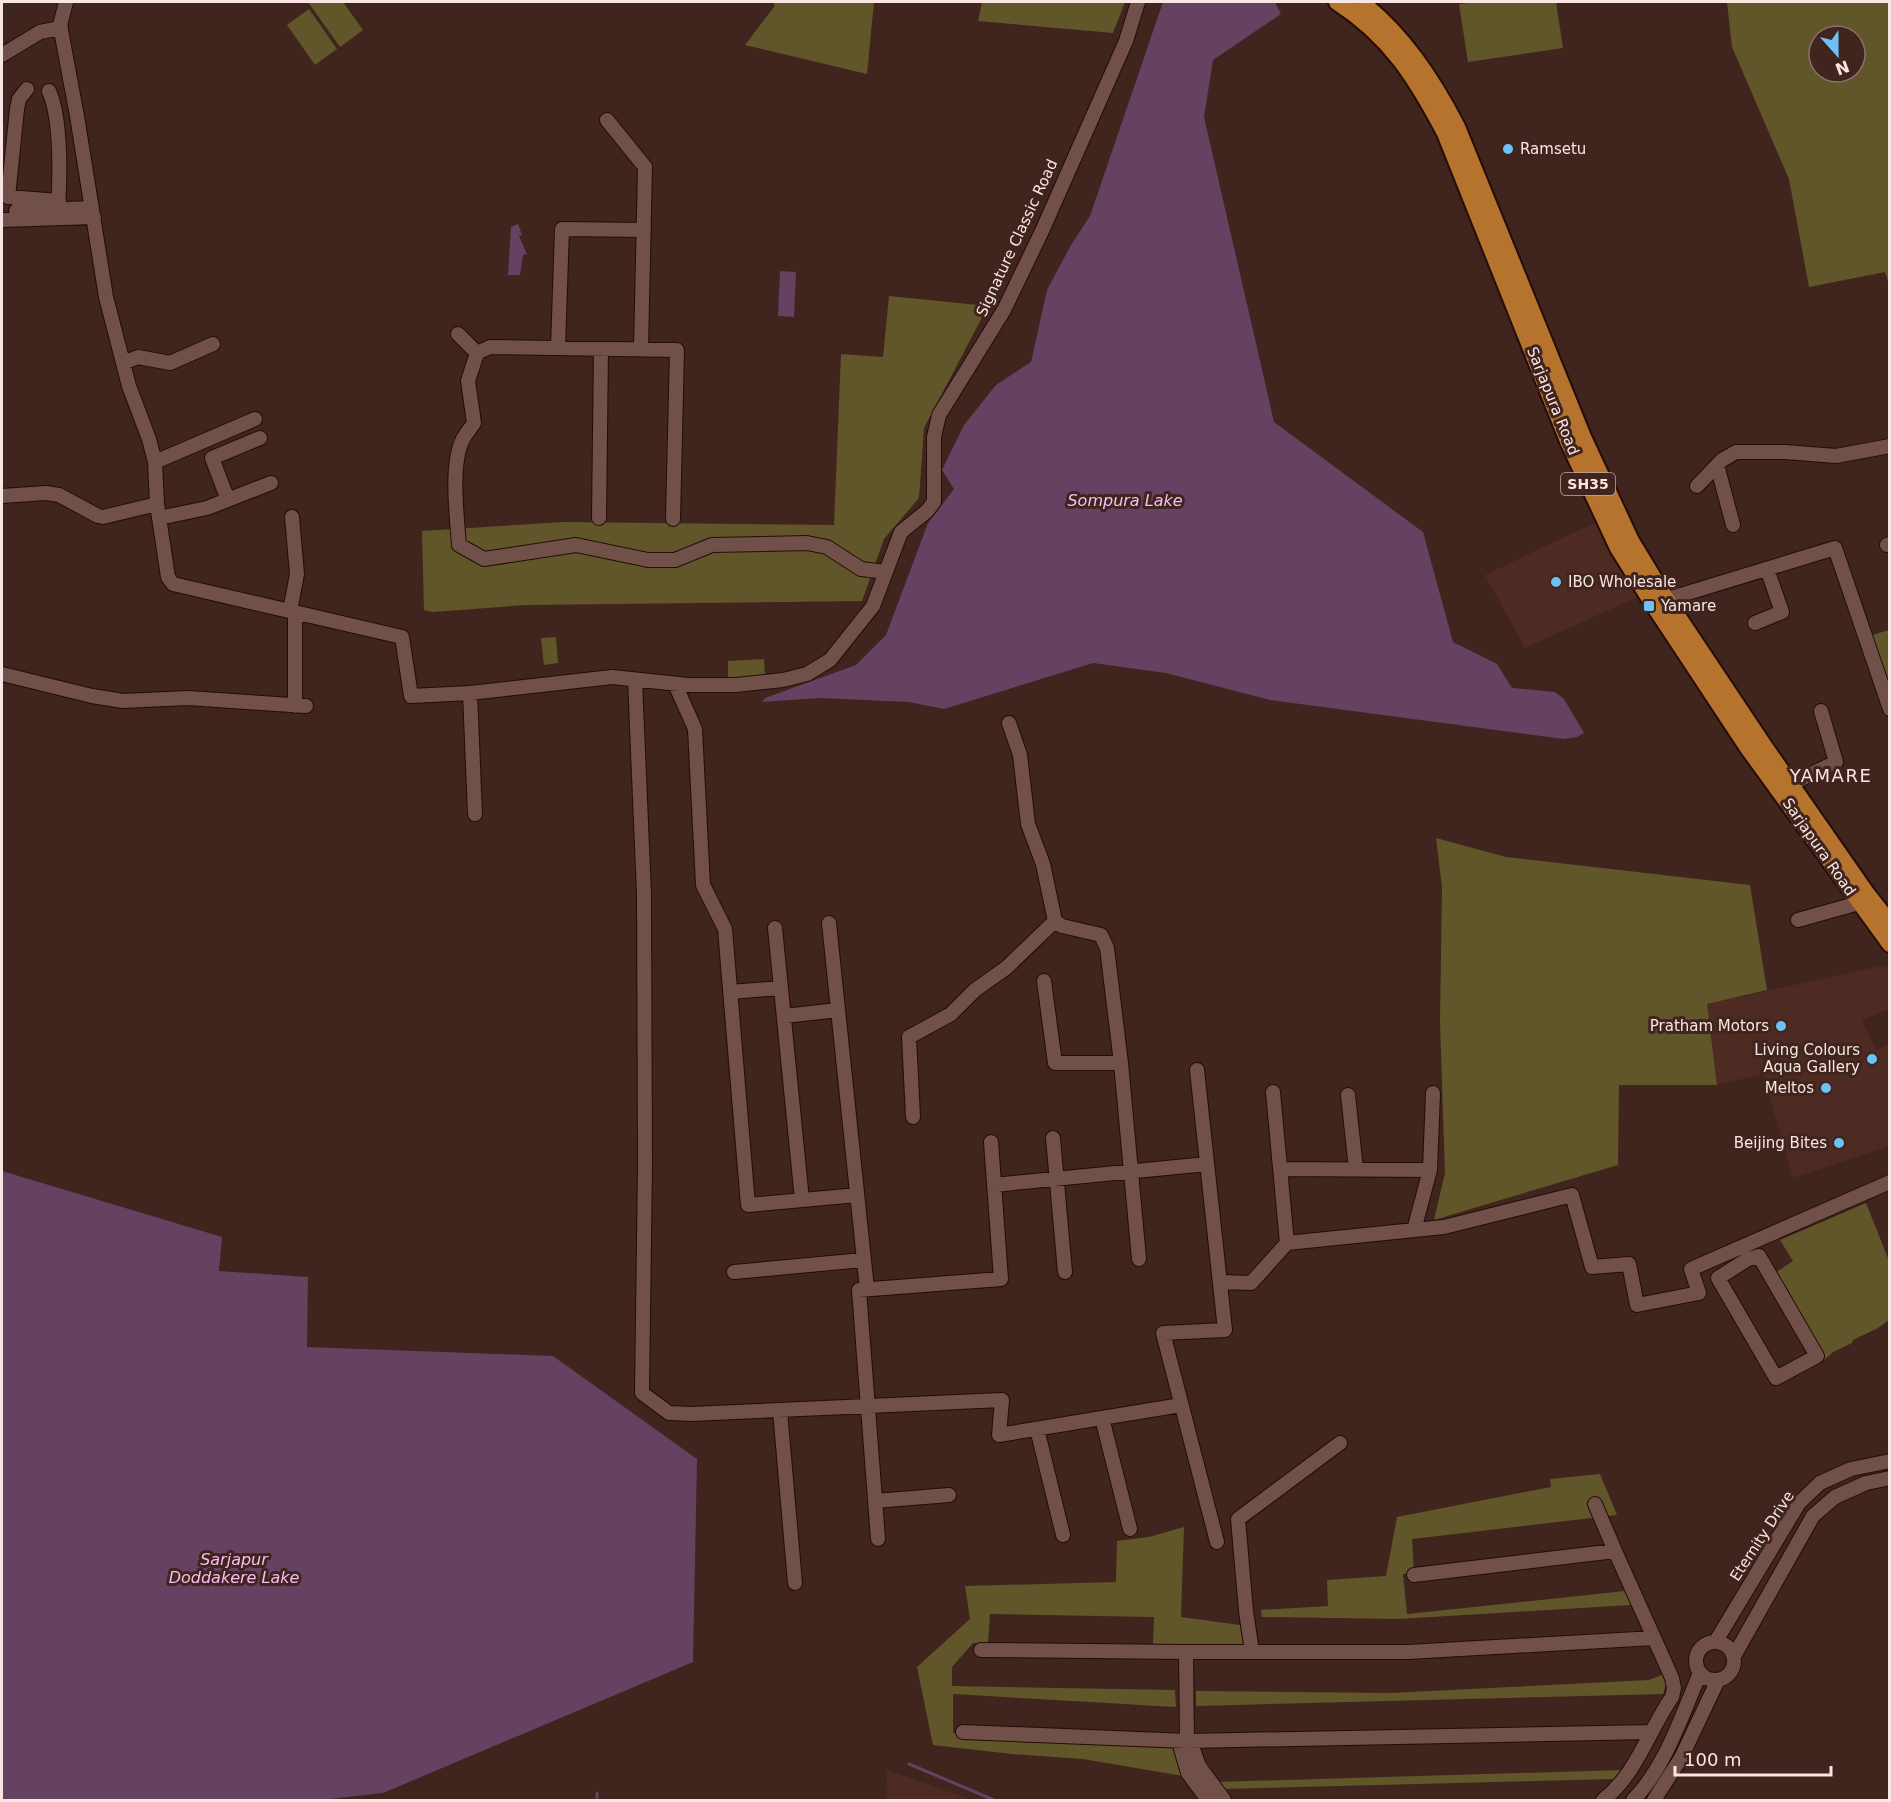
<svg xmlns="http://www.w3.org/2000/svg" width="1891" height="1802" viewBox="0 0 1891 1802" font-family="'DejaVu Sans',sans-serif">
<rect width="100%" height="100%" fill="#40241e"/>
<path fill="#4d2a22" d="M 1598,521 L 1640,596 L 1525,648 L 1485,575 Z
M 1885,965 L 1889,971 L 1889,1009 L 1862,1020 L 1876,1050 L 1889,1044 L 1889,1146 L 1793,1178 L 1763,1074 L 1717,1085 L 1707,1004 Z
M 887,1770 L 973,1800 L 886,1800 Z"/>
<path fill="#615629" fill-rule="evenodd" d="M 308,2 L 343,2 L 363,30 L 340,47 Z
M 774,2 L 874,2 L 867,74 L 745,45 L 774,7 Z
M 982,2 L 1125,2 L 1113,33 L 978,21 Z
M 1478,2 L 1556,2 L 1563,48 L 1468,62 L 1459,4 Z
M 1727,2 L 1889,2 L 1889,284 L 1885,272 L 1809,287 L 1789,179 L 1732,47 ZM 1819,36 L 1855,36 L 1855,72 L 1819,72 Z
M 309,9 L 337,49 L 315,65 L 287,25 Z
M 889,296 L 988,306 L 924,428 L 919,498 L 884,539 L 862,601 L 526,605 L 433,612 L 424,610 L 422,531 L 563,522 L 834,525 L 841,354 L 883,357 Z
M 1889,630 L 1889,698 L 1869,636 Z
M 556,637 L 558,663 L 544,665 L 541,638 Z
M 764,659 L 765,677 L 728,678 L 728,661 Z
M 1436,838 L 1506,857 L 1750,885 L 1767,990 L 1707,1004 L 1717,1085 L 1619,1085 L 1618,1165 L 1434,1220 L 1445,1173 L 1440,1023 L 1442,887 Z
M 1866,1203 L 1889,1261 L 1889,1320 L 1878,1328 L 1853,1340 L 1852,1343 L 1833,1352 L 1824,1360 L 1775,1273 L 1793,1261 L 1780,1240 Z
M 1600,1474 L 1617,1515 L 1412,1539 L 1414,1572 L 1403,1574 L 1407,1614 L 1625,1591 L 1631,1605 L 1399,1619 L 1262,1617 L 1261,1610 L 1328,1606 L 1327,1580 L 1386,1576 L 1397,1517 L 1551,1487 L 1550,1479 Z
M 1184,1527 L 1181,1617 L 1240,1625 L 1243,1644 L 1153,1645 L 1154,1617 L 990,1614 L 988,1643 L 973,1643 L 952,1667 L 952,1686 L 1175,1690 L 1176,1707 L 953,1694 L 953,1733 L 1175,1747 L 1177,1762 L 1183,1776 L 1083,1759 L 1012,1754 L 933,1745 L 917,1667 L 970,1619 L 965,1586 L 1116,1582 L 1117,1541 L 1149,1537 Z
M 1662,1675 L 1666,1684 L 1663,1694 L 1196,1706 L 1196,1691 L 1390,1693 L 1649,1680 Z
M 1622,1770 L 1615,1779 L 1222,1789 L 1216,1782 Z"/>
<path fill="#654162" d="M 1163,2 L 1275,2 L 1281,14 L 1213,60 L 1204,117 L 1274,422 L 1423,532 L 1453,642 L 1497,664 L 1512,688 L 1555,692 L 1564,699 L 1584,733 L 1577,737 L 1564,739 L 1270,700 L 1166,673 L 1093,663 L 944,709 L 909,702 L 820,698 L 762,702 L 765,698 L 856,665 L 886,635 L 928,523 L 954,489 L 942,470 L 964,425 L 996,385 L 1031,362 L 1047,290 L 1071,245 L 1090,216 Z
M 518,224 L 522,235 L 519,236 L 527,254 L 523,255 L 520,275 L 508,275 L 511,227 Z
M 780,271 L 796,272 L 794,317 L 778,316 Z
M 2,1171 L 222,1237 L 219,1271 L 308,1277 L 307,1347 L 553,1356 L 697,1459 L 693,1662 L 383,1793 L 321,1800 L 2,1800 Z"/>
<g fill="none" stroke-linecap="round" stroke-linejoin="round">
<path stroke="#654162" stroke-width="3" d="M 909,1764 L 994,1800
M 597,1793 L 597,1800"/>
<g stroke="#250c07" stroke-width="16">
<path id="minor" d="M 66,2 L 60,25 L 77,116 L 106,297 L 129,386 L 149,439 L 155,462 L 157,504 L 168,577 L 173,584 L 402,637 L 411,696 L 470,693 L 612,677 L 688,685 L 736,685 L 783,680 L 807,674 L 830,660 L 873,606 L 901,532 L 927,511 L 934,502 L 934,437 L 939,415 L 1004,310 L 1042,231 L 1126,41 L 1138,2
M 2,55 L 40,32 L 61,28
M 27,89 L 19,99 L 17,109 L 8,197 L 59,201
M 49,91 C 62,121 60,175 58,209
M 607,120 L 645,167 L 641,349
M 16,211 L 92,208
M 2,220 L 94,217
M 458,334 L 477,353
M 558,348 L 562,229 L 644,230
M 123,363 L 138,357 L 170,363 L 213,344
M 155,462 L 255,419
M 1717,465 L 1733,525
M 1697,486 L 1722,460 L 1736,452 L 1785,452 L 1836,456 L 1890,446
M 2,496 L 46,493 L 59,495 L 98,516 L 103,517 L 157,504
M 228,500 L 212,458 L 260,438
M 159,518 L 207,508 L 271,483
M 599,518 L 601,349
M 673,519 L 677,350 L 490,347 L 477,353 L 468,381 L 474,423 C 471,428 466,433 463,439 C 450,464 457,517 459,545 L 484,559 L 576,545 L 648,560 L 675,560 L 712,545 L 807,543 L 827,547 L 861,569 L 886,572
M 1887,545 L 1890,544
M 1658,602 L 1835,548 L 1890,709
M 290,611 L 297,574 L 292,517
M 295,613 L 295,706
M 1755,623 L 1782,612 L 1767,569
M 2,674 L 92,696 L 123,701 L 188,698 L 306,706
M 635,680 L 644,894 L 645,1164 L 642,1393 L 669,1413 L 691,1414 L 1002,1400 L 999,1435 L 1181,1405
M 675,684 L 695,729 L 703,885 L 725,929 L 748,1205 L 857,1195
M 470,693 L 475,814
M 1009,723 L 1020,755 L 1028,824 L 1043,864 L 1055,921 L 1062,926 L 1101,935 L 1107,948 L 1121,1063 L 1139,1259
M 1791,784 L 1836,762 L 1821,711
M 1798,920 L 1859,903
M 829,923 L 867,1289
M 775,928 L 802,1200
M 1044,981 L 1055,1063 L 1121,1063
M 730,992 L 781,988
M 784,1016 L 838,1010
M 1197,1070 L 1225,1330 L 1163,1333 L 1217,1542
M 1273,1092 L 1287,1243
M 1348,1095 L 1356,1169
M 913,1117 L 909,1037 L 951,1014 L 975,990 L 1006,968 L 1055,921
M 1053,1138 L 1065,1272
M 1282,1169 L 1430,1170
M 994,1185 L 1207,1164
M 1414,1230 L 1430,1170 L 1433,1093
M 1759,1256 L 1817,1356 L 1776,1378 L 1718,1278 L 1748,1259 Z
M 734,1272 L 863,1260
M 1220,1282 L 1251,1283 L 1287,1243 L 1444,1227 L 1572,1195 L 1592,1267 L 1629,1264 L 1637,1305 L 1699,1293 L 1691,1269 L 1890,1182
M 780,1411 L 795,1583
M 1102,1418 L 1130,1529
M 1037,1429 L 1063,1535
M 875,1501 L 949,1495
M 1595,1504 L 1615,1551
M 878,1539 L 859,1290 L 1001,1279 L 991,1142
M 1414,1575 L 1615,1551 L 1672,1678 L 1674,1688 L 1672,1697 C 1649,1730 1636,1775 1603,1800
M 1716,1641 L 1799,1503 L 1820,1483 L 1851,1469 L 1890,1461
M1696 1661a19 19 0 1 1 38 0a19 19 0 1 1-38 0Z
M 981,1650 L 1186,1652 L 1187,1741 L 1194,1752 L 1199,1766 L 1224,1800
M 1186,1652 L 1408,1652 L 1654,1638
M 1252,1652 L 1246,1611 L 1238,1519 L 1340,1443
M 1734,1656 L 1813,1516 L 1835,1497 L 1866,1483 L 1890,1478
M 963,1732 L 1187,1741 L 1651,1732
M 1187,1741 L 1181,1749 L 1188,1773 L 1208,1800
M 1633,1800 C 1665,1768 1682,1715 1700,1673
M 1654,1800 L 1681,1758 L 1718,1680"/>
</g>
<g stroke="#250c07" stroke-width="20">
<path id="major" d="M 1337,2 C 1390,36 1416,78 1445,133 L 1568,441 L 1618,548 L 1653,604 L 1748,748 L 1890,944
M 1361,2 C 1403,35 1432,79 1457,127 L 1583,437 L 1631,541 L 1666,599 L 1764,746 L 1867,894 L 1890,923"/>
</g>
<use href="#minor" stroke="#705049" stroke-width="14"/>
<use href="#major" stroke="#b5732e" stroke-width="16"/>
</g>
<g fill="#6dc2f3" stroke="#40241e" stroke-width="2">
<circle cx="1508" cy="149" r="6"/>
<circle cx="1556" cy="582" r="6"/>
<rect x="1643" y="600" width="12" height="12" rx="3"/>
<circle cx="1781" cy="1026" r="6"/>
<circle cx="1872" cy="1059" r="6"/>
<circle cx="1826" cy="1088" r="6"/>
<circle cx="1839" cy="1143" r="6"/>
</g>
<g text-anchor="middle" dominant-baseline="central" stroke-width="6" stroke-linejoin="round" paint-order="stroke">
<rect fill="#40241e" stroke="#c2aca7" stroke-width="1.5" x="1561" y="473" width="54" height="22" rx="4.5"/>
<g font-size="14" font-weight="bold" fill="#f9e6e2">
<text x="1588" y="484">SH35</text>
</g>
<g font-size="15" fill="#f9e6e2" stroke="#40241e" text-anchor="end">
<text x="1520" y="149" text-anchor="start">Ramsetu</text>
<text x="1568" y="582" text-anchor="start">IBO Wholesale</text>
<text x="1661" y="606" text-anchor="start">Yamare</text>
<text x="1769" y="1026">Pratham Motors</text>
<text x="1860" y="1050">Living Colours<tspan x="1860" dy="17">Aqua Gallery</tspan></text>
<text x="1814" y="1088">Meltos</text>
<text x="1827" y="1143">Beijing Bites</text>
</g>
<g font-size="15" fill="#f9e6e2" stroke="#40241e">
<text transform="translate(1017 238) rotate(-65)">Signature Classic Road</text>
<text transform="translate(1553 401) rotate(68)">Sarjapura Road</text>
<text transform="translate(1819 847) rotate(55)">Sarjapura Road</text>
<text transform="translate(1762 1536) rotate(-57)">Eternity Drive</text>
</g>
<g font-size="16" font-style="italic" fill="#f9bcf3" stroke="#40241e">
<text x="1125" y="500">Sompura Lake</text>
<text x="234" y="1559">Sarjapur<tspan x="234" dy="18">Doddakere Lake</tspan></text>
</g>
<g font-size="18" letter-spacing="1.5" fill="#f9e6e2" stroke="#40241e">
<text x="1831" y="775">YAMARE</text>
</g>
</g>
<rect width="1891" height="1802" fill="none" stroke="#f9e6e2" stroke-width="6"/>
<g transform="translate(1837 54) rotate(159)"><circle r="28" fill="#40241e" stroke="#8a726c" stroke-width="1.5"/>
<path d="M0-4.5L10 22L0 15L-10 22Z" fill="#6dc2f3"/>
<text y="-9" font-size="16" font-weight="bold" text-anchor="middle" fill="#f9e6e2">N</text>
</g>
<path d="M1675 1766v9h156v-9" fill="none" stroke="#f9e6e2" stroke-width="3"/>
<text x="1684" y="1766" font-size="18" fill="#f9e6e2" stroke="#40241e" stroke-width="4.5" paint-order="stroke">100 m</text>
</svg>
